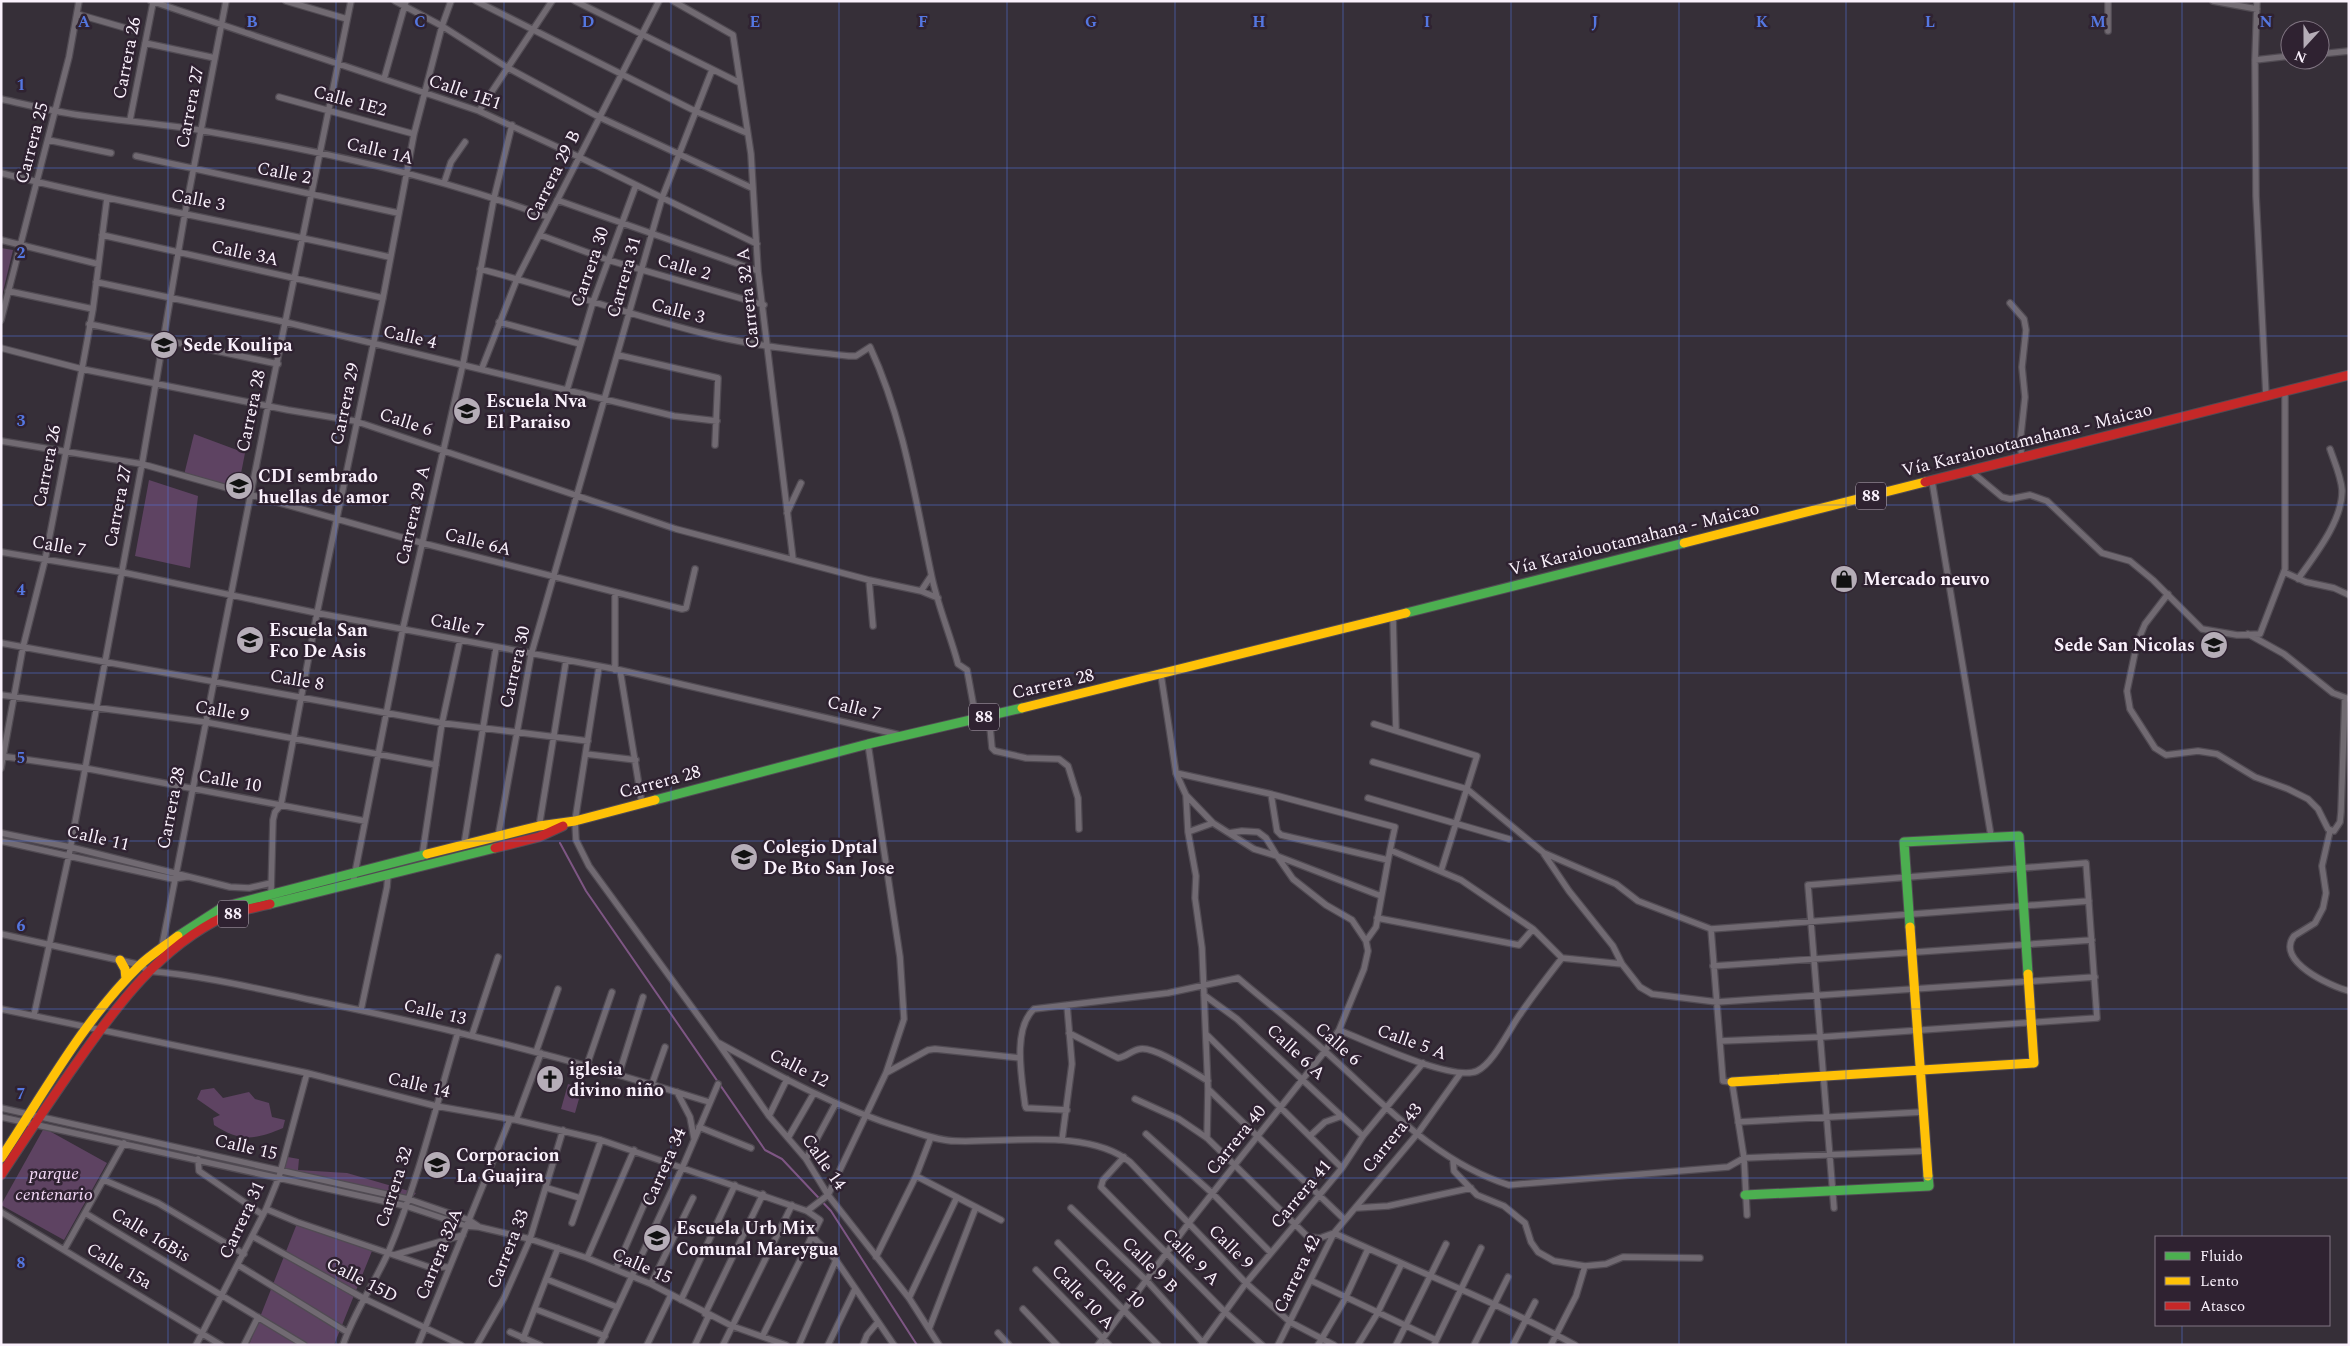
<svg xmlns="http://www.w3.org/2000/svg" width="2350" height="1346" viewBox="0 0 2350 1346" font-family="Spectral,serif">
<rect width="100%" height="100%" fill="#362f38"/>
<path fill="#5e4362" d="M 1,248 L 13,250 L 1,300 Z
M 194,434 L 245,453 L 238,489 L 184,475 Z
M 149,480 L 198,496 L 190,568 L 135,556 Z
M 568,1084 L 582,1088 L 575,1113 L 561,1109 Z
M 214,1088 L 223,1098 L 249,1092 L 255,1099 L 269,1103 L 272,1117 L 285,1120 L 283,1128 C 255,1140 240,1142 214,1125 L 213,1118 L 220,1115 L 197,1099 L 201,1090 Z
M 44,1128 L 107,1163 L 64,1240 L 1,1205 Z
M 282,1156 L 299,1159 L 298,1170 L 347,1173 L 416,1193 L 408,1203 L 303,1182 L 282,1175 Z
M 298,1221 L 372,1251 L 334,1345 L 249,1345 Z"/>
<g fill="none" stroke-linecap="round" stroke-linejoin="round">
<path stroke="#7e5684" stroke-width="2" d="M 560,843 L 586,891 L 765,1150 L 782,1159 L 831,1211 L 917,1345"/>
<g stroke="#514b53" stroke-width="8">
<path id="street" d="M 151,1 L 479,111 L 579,157 L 757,244
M 286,1 L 347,19
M 395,1 L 442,26 L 508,68 L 599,117 L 752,188
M 476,1 L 695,111 L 747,133
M 575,1 L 740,83
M 673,1 L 733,35 L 751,154 L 758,271 L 793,559
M 2213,1 L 2257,9
M 2257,1 L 2255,60 L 2256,196 L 2266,395
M 77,14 L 136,31
M 2108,31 L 2108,1
M 145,43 L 215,58
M 2320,54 L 2349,51
M 2255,60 L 2290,56
M 384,79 L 406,1
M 279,97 L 414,134
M 1,99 C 29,105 58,113 87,116 C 125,121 162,124 199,130 C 320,151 433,175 548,217
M 479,111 L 552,1
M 130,120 L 153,3
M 48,140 L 111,153
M 136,156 L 398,213
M 1,173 C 130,206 260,227 389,257
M 444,183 L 451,162 L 465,142
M 557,200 L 758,271
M 102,235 L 383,298
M 540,235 L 608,260 L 764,305
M 1,240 L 98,264
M 480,269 C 558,289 635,317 714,336 C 758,346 803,351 849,356 L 856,356 L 870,347 C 903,418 915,497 931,573 C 937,604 950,634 958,664 L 967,670 L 976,719
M 96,282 L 285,322 L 674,416 L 717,421
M 8,291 L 93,309
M 2010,303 L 2024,319 L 2026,330 L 2022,367 L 2025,397 L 2020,443 L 2022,458
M 1,320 L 69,57 L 79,1
M 499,322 L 580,344
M 89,324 L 278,364
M 1,348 L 82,369 L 288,410 L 355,421 L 676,529 L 869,580 L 921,591 L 938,598
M 618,355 L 718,378 L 715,445
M 482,368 L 517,279 L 659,1
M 567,390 L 593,302 L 636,185
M 1,441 L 142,464 L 422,543 L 682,609 L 686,608 L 695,569
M 1972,472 L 2002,497 L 2010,499 L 2030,495 L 2047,501 L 2102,553 L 2130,561 L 2153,580 L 2202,629 L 2237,635 L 2260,634 L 2285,569 L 2285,391
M 1932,481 L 1991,836
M 787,513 L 801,483
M 1,552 L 121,572 L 317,613 L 620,670 L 900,735
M 2284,572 L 2306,582 L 2334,588 L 2349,595
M 2298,579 C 2315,555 2343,520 2342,490 C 2341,476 2334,461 2330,449
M 869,580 L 873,626
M 921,591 L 931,576
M 2168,594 L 2145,624 L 2137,643 L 2127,691 L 2130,709 L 2155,748 L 2166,755 L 2198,751 L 2217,754 L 2255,777 L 2288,789 L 2308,799 L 2318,809 L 2328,829 L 2334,831 L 2340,822 L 2341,812 L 2345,698
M 1393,616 L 1396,730
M 2248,634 L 2284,654 L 2333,693 L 2349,699
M 1,643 L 442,723 L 588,741
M 599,667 L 575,821 L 576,840 L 589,866 L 718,1043 L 769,1116 L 806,1159 L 828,1195 L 909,1298 L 939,1345
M 615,670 L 615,593
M 620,670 L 642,804
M 1161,675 L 1176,773 L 1186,795 L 1188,832 L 1196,876 L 1195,898 L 1202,948 L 1208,1089 L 1207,1138
M 1,695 L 205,722 L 436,765
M 989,716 L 992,748 L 995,751 L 1026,758 L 1059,759 L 1068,766 L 1078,798 L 1079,829
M 1374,724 L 1477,756 L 1441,871
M 586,754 L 636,760
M 1,756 L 84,768 L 365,821
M 1373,762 L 1467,789 L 1544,853 L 1616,884 L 1638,901 L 1711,929 L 2089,901
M 1,768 L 23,647 L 45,560 L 82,369 L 93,309 L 107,198
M 1176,773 L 1271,794
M 1186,795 L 1213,823
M 1368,798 L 1509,839
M 539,827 L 566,661
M 2330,831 L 2322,866 L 2326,893 L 2323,908 L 2315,923 L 2294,936 C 2275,961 2330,986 2349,991
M 1,833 L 70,847 L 230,887 L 249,888 L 271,883
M 1229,833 L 1242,831 L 1258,832 L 1266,838 L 1277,856 L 1381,896
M 498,837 L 531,655 L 662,198 L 712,70
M 1,841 L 173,879 L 186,877
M 464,845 L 496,648
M 1544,854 L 1569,891 L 1613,946 L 1622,964
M 422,857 L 442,723 L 460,640
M 1388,860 L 1281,835 L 1277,831 L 1271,794 L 1395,827 L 1390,850
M 353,883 L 403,628 L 463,364 L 494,198 L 512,125
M 271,893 L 273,820 L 275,812 L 281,805 L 317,613 L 383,298 L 414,134 L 442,26 L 451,1
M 1377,918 L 1519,945 L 1533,929
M 1711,929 L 1723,1081 L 1732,1082 L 1744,1158 L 1747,1215
M 1,934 L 141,965
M 1366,941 L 1376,927 L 1390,850 L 1461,880 L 1533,929 L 1562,958
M 162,946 L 268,406 L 351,1
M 140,965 L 148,971 C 200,975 259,989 311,1000 C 446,1027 578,1061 709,1102
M 1713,966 L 2092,940
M 1204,995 L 1237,1019 L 1363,1136
M 1,1009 L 307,1073 L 436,1106 L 516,1120 L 601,1140 L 807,1211 L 820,1220 L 763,1335
M 361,1010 L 387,887 L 388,874
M 34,1015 L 69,855 L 142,464 L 185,213 L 226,1
M 1339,1030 C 1366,1041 1453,1082 1477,1071 C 1494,1063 1509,1029 1521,1013 C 1534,994 1548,976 1562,958 L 1622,964 L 1640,987 L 1652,994 L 1717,1002 L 2095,977
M 1069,1033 L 1118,1058 C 1126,1057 1132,1050 1140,1049 C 1155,1046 1194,1073 1208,1081
M 1206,1034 L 1342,1168
M 472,1035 L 498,957
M 1720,1041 L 1821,1037 L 2097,1018 L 2086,863 L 1808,885 L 1834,1208
M 719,1043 C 779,1076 839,1109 905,1129 C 921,1134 939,1141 956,1141 C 1008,1143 1088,1128 1130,1162 L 1246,1283 L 1290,1322 L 1334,1345
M 536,1052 L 558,989
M 587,1065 L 612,992
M 886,1073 L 928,1050 L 935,1049 L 1020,1058
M 619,1074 L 643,997
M 652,1084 L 665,1047
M 1208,1089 L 1344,1219
M 677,1092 L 690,1117 L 694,1138
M 1135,1099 L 1179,1119 L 1207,1138 L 1308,1237 L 1320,1238 L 1334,1233 C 1414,1270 1497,1302 1575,1345
M 1,1108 L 408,1199 L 469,1220 L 478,1226
M 1067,1110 L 1026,1108 L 1025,1105 C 1022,1079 1012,1029 1034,1009 L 1168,993 L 1238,978 C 1267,1003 1298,1026 1326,1052 C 1382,1102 1435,1162 1509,1185 L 1728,1167 L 1744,1158 L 1926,1151
M 769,1116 L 787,1079
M 1,1117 L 406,1206 L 466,1226 L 479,1227 L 530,1239 L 587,1258 L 651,1284 L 732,1326 L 786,1345
M 516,1120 L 541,1053
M 1738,1122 L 1923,1112
M 699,1127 L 751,1148
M 1146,1134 L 1212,1193 L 1271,1253
M 1311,1135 L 1325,1122 L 1342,1116
M 788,1138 L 814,1093
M 1062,1140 L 1072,1064 L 1067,1005
M 1124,1157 L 1103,1180 L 1101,1187 L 1224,1311 L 1262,1345
M 198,1159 L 199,1171 L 263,1215
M 806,1159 L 836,1103
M 1453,1160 L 1454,1171 L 1477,1195 L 1504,1206 L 1525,1223 L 1531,1242 L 1538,1252 L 1554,1261 L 1585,1266 L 1606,1264 L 1623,1257 L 1700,1258
M 916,1176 L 1001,1220
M 104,1180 L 158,1203 L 244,1254
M 547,1188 L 580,1198
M 1071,1208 L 1147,1281 L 1204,1344
M 1356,1208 L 1388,1206 L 1471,1188
M 266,1209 L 297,1222 L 394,1255 L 463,1235
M 807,1211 L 828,1195 L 886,1073 L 904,1019 L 900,957 L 868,744
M 1,1212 L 221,1345
M 85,1213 L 304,1345
M 572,1223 L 601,1140
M 252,1236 L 363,1298 L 461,1345
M 813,1237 L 836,1260 L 894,1345
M 1058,1243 L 1158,1345
M 64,1250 L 124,1143
M 394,1255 L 429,1267 L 449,1267
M 876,1257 L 916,1176 L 931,1137
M 587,1258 L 634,1150
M 238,1265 L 347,1332
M 616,1269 L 646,1200
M 1036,1270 L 1109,1345
M 546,1279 L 617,1307
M 1312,1281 L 1436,1340
M 651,1284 L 693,1198
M 909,1298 L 957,1197
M 681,1300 L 735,1185
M 535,1309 L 605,1336
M 1023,1309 L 1057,1345
M 705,1314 L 763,1194
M 929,1329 L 976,1207
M 510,1332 L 540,1345
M 998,1333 L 1009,1345
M 523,1339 L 558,1248
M 196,1345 L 266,1209 L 279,1177 L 307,1073
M 244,1345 L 258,1317
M 343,1345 C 354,1312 374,1284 388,1253 C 418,1182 436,1106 458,1032
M 418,1345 L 510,1119
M 477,1345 L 504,1298 L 530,1239 L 563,1130
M 600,1345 L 683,1166 L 718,1084
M 647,1345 L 671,1295
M 695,1345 L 709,1315
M 723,1345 L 792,1205
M 799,1345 L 836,1260
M 828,1345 L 855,1289
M 863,1345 L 867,1335 L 878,1322
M 1098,1345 L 1188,1224 L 1325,1051 L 1339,1030 L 1364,969 L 1368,951 L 1366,941 L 1352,920 L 1326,905 L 1293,879 L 1277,856 L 1254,849 L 1213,823 L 1188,832
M 1201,1345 L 1246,1283 L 1342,1168 L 1363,1136 L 1423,1063
M 1278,1345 L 1334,1233 L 1418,1133 L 1460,1074
M 1318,1345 L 1345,1299 L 1368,1249
M 1358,1345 L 1377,1314 L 1401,1265
M 1396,1345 L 1446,1244
M 1434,1345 L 1481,1248
M 1474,1345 L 1508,1277
M 1513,1345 L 1535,1302
M 1551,1345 L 1576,1296 L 1585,1266"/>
</g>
<g stroke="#514b53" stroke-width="11">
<path id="fast" d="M 1406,613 L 1684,543
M 655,800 L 868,744 L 1022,708
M 270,904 L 495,848
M 1910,927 L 1904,842 L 2019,836 L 2028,974
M 178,936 L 223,907 L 427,854
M 1745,1195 L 1929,1186 L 1928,1176"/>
</g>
<g stroke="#514b53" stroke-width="11">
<path id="slow" d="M 1684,543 L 1925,482
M 1022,708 L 1406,613
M 427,854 L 539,826 L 575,821 L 655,800
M 1910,927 L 1928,1176
M 120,960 L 125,969 L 126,979
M 1732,1082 L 2034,1063 L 2028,974
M 1,1158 C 44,1093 83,1021 139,966 C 150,955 165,946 178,936"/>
</g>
<g stroke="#514b53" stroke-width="11">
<path id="jam" d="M 1925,482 L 2349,375
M 495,848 L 539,837 L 563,826
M 1,1175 C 26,1137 51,1099 78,1061 C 118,1004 160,947 225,916 C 238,910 255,908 270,904"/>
</g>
<use href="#street" stroke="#716a72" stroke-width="5.5"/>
<use href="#fast" stroke="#4caf50" stroke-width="9"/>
<use href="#slow" stroke="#ffc107" stroke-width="9"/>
<use href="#jam" stroke="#c62828" stroke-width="9"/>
</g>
<path fill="none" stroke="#5477e1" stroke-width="1" stroke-opacity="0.55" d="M 168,1 L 168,1345M 336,1 L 336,1345M 504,1 L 504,1345M 671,1 L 671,1345M 839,1 L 839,1345M 1007,1 L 1007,1345M 1175,1 L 1175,1345M 1343,1 L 1343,1345M 1511,1 L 1511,1345M 1679,1 L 1679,1345M 1846,1 L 1846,1345M 2014,1 L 2014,1345M 2182,1 L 2182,1237M 1,168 L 2349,168M 1,336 L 2349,336M 1,505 L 2349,505M 1,673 L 2349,673M 1,841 L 2349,841M 1,1009 L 2349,1009M 1,1178 L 2349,1178M 2182,1325 L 2182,1345"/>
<defs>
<g id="school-disc" transform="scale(1.4375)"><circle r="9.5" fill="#b5adb7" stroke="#2f2231"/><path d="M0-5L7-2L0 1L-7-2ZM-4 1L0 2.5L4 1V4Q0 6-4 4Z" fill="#111"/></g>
<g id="shop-disc" transform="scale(1.4375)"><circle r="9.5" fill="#b5adb7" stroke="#2f2231"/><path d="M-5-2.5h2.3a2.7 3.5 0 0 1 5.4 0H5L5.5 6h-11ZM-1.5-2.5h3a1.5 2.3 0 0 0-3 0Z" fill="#111"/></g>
<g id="church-disc" transform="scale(1.4375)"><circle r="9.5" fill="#b5adb7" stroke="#2f2231"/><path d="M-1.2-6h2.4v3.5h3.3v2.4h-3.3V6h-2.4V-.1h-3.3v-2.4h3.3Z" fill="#111"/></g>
</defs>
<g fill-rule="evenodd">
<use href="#school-disc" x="164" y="345"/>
<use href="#school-disc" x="467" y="411"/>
<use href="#school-disc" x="239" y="486"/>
<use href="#shop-disc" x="1844" y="579"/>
<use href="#school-disc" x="250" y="640"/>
<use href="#school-disc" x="2214" y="645"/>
<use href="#school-disc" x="744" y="857"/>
<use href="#church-disc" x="550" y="1079"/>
<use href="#school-disc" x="437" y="1165"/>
<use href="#school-disc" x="657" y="1238"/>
</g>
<g text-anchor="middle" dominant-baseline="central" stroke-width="5" stroke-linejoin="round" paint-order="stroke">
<g fill="#2f2231" stroke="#bdb3bf" stroke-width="1">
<rect x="1856" y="482.5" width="30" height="27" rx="4"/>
<rect x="969" y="703.5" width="30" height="27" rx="4"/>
<rect x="218" y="900.5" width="30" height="27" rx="4"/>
</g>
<g font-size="16" font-weight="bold" fill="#faf1fc">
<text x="1871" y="496">88</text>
<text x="984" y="717">88</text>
<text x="233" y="914">88</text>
</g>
<g font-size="18" fill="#faf1fc" stroke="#2f2231">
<text transform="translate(127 58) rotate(-79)">Carrera 26</text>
<text transform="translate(465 92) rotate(19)">Calle 1E1</text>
<text transform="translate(350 101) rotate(15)">Calle 1E2</text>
<text transform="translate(190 107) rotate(-79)">Carrera 27</text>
<text transform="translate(32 143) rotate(-75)">Carrera 25</text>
<text transform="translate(380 151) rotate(13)">Calle 1A</text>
<text transform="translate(284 173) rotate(11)">Calle 2</text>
<text transform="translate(553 176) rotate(-63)">Carrera 29 B</text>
<text transform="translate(198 200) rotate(11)">Calle 3</text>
<text transform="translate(245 253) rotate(12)">Calle 3A</text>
<text transform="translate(590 267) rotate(-71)">Carrera 30</text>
<text transform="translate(684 267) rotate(16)">Calle 2</text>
<text transform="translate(624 277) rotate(-74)">Carrera 31</text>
<text transform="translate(748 298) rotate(-96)">Carrera 32 A</text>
<text transform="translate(678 311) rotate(15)">Calle 3</text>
<text transform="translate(410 337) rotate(13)">Calle 4</text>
<text transform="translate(345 404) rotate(-78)">Carrera 29</text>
<text transform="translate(251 411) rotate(-78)">Carrera 28</text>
<text transform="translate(406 422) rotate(18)">Calle 6</text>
<text transform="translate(2027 440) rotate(-14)">Vía Karaiouotamahana - Maicao</text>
<text transform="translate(47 466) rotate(-79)">Carrera 26</text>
<text transform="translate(118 506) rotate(-79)">Carrera 27</text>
<text transform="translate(413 515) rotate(-77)">Carrera 29 A</text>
<text transform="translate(1634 539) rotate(-14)">Vía Karaiouotamahana - Maicao</text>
<text transform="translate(478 542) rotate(14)">Calle 6A</text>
<text transform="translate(59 546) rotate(10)">Calle 7</text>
<text transform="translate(457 625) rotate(12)">Calle 7</text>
<text transform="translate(515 667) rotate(-77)">Carrera 30</text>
<text transform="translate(297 680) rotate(10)">Calle 8</text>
<text transform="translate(1053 684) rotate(-13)">Carrera 28</text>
<text transform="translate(854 708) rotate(14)">Calle 7</text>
<text transform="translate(222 711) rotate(10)">Calle 9</text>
<text transform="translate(230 781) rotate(10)">Calle 10</text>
<text transform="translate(660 782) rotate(-15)">Carrera 28</text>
<text transform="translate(171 808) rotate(-79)">Carrera 28</text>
<text transform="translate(98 838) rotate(13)">Calle 11</text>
<text transform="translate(435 1012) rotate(13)">Calle 13</text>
<text transform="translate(1412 1042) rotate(20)">Calle 5 A</text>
<text transform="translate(1338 1044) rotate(42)">Calle 6</text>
<text transform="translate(1296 1052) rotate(43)">Calle 6 A</text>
<text transform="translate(799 1068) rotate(27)">Calle 12</text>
<text transform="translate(419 1085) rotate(13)">Calle 14</text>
<text transform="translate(1392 1138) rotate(-51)">Carrera 43</text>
<text transform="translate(1236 1140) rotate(-51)">Carrera 40</text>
<text transform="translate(246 1147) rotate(13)">Calle 15</text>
<text transform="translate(824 1162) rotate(55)">Calle 14</text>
<text transform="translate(664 1167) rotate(-66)">Carrera 34</text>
<text transform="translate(394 1187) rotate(-72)">Carrera 32</text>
<text transform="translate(1301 1194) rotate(-50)">Carrera 41</text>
<text transform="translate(242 1220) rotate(-65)">Carrera 31</text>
<text transform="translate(151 1235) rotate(31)">Calle 16Bis</text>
<text transform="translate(1231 1247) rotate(45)">Calle 9</text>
<text transform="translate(508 1249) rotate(-68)">Carrera 33</text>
<text transform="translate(439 1254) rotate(-68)">Carrera 32A</text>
<text transform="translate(1191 1257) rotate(45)">Calle 9 A</text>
<text transform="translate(1150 1265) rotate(45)">Calle 9 B</text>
<text transform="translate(119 1266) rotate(31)">Calle 15a</text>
<text transform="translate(642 1266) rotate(24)">Calle 15</text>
<text transform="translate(1297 1274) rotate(-64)">Carrera 42</text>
<text transform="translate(362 1280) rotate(27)">Calle 15D</text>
<text transform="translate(1119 1283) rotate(45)">Calle 10</text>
<text transform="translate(1083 1297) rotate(46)">Calle 10 A</text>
</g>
<g font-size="18" font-weight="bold" fill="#faf1fc" stroke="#2f2231" text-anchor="start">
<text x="183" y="345">Sede Koulipa</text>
<text x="486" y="401">Escuela Nva<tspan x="486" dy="21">El Paraiso</tspan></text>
<text x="258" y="476">CDI sembrado<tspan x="258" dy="21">huellas de amor</tspan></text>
<text x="1863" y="579">Mercado neuvo</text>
<text x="269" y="630">Escuela San<tspan x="269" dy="21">Fco De Asis</tspan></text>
<text x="2195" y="645" text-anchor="end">Sede San Nicolas</text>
<text x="763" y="847">Colegio Dptal<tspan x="763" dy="21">De Bto San Jose</tspan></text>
<text x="569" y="1069">iglesia<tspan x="569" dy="21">divino niño</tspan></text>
<text x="456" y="1155">Corporacion<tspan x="456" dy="21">La Guajira</tspan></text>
<text x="676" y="1228">Escuela Urb Mix<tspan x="676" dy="21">Comunal Mareygua</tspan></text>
</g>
<g font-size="18" font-style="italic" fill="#f4daf8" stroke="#2f2231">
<text x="54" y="1173">parque<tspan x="54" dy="21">centenario</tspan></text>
</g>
</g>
<g font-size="16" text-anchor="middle" font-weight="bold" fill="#5477e1" stroke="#2f2231" stroke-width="5" stroke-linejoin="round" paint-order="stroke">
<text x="84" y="27">A</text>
<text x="252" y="27">B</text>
<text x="420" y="27">C</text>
<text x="588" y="27">D</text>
<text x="755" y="27">E</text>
<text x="923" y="27">F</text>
<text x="1091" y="27">G</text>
<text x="1259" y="27">H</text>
<text x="1427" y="27">I</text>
<text x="1595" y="27">J</text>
<text x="1762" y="27">K</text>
<text x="1930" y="27">L</text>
<text x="2098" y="27">M</text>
<text x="2266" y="27">N</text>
<text x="21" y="90">1</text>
<text x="21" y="258">2</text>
<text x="21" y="426">3</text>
<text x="21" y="595">4</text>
<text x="21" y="763">5</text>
<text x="21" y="931">6</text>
<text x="21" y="1099">7</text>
<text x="21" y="1268">8</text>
</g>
<rect width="2350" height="1346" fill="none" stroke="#faf1fc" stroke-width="5"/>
<rect x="2155" y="1236" width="175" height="90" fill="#2f2231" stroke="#807582"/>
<rect x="2165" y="1252" width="25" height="8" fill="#4caf50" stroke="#807582"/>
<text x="2200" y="1261" font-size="15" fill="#faf1fc">Fluido</text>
<rect x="2165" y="1277" width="25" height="8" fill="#ffc107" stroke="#807582"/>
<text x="2200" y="1286" font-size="15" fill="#faf1fc">Lento</text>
<rect x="2165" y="1302" width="25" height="8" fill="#c62828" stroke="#807582"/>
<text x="2200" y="1311" font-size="15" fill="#faf1fc">Atasco</text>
<g transform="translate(2305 45) rotate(201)"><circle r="24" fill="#2f2231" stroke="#807582"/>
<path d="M0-4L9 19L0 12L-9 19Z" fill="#b5adb7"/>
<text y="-8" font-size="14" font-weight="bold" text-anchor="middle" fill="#faf1fc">N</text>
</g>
</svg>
